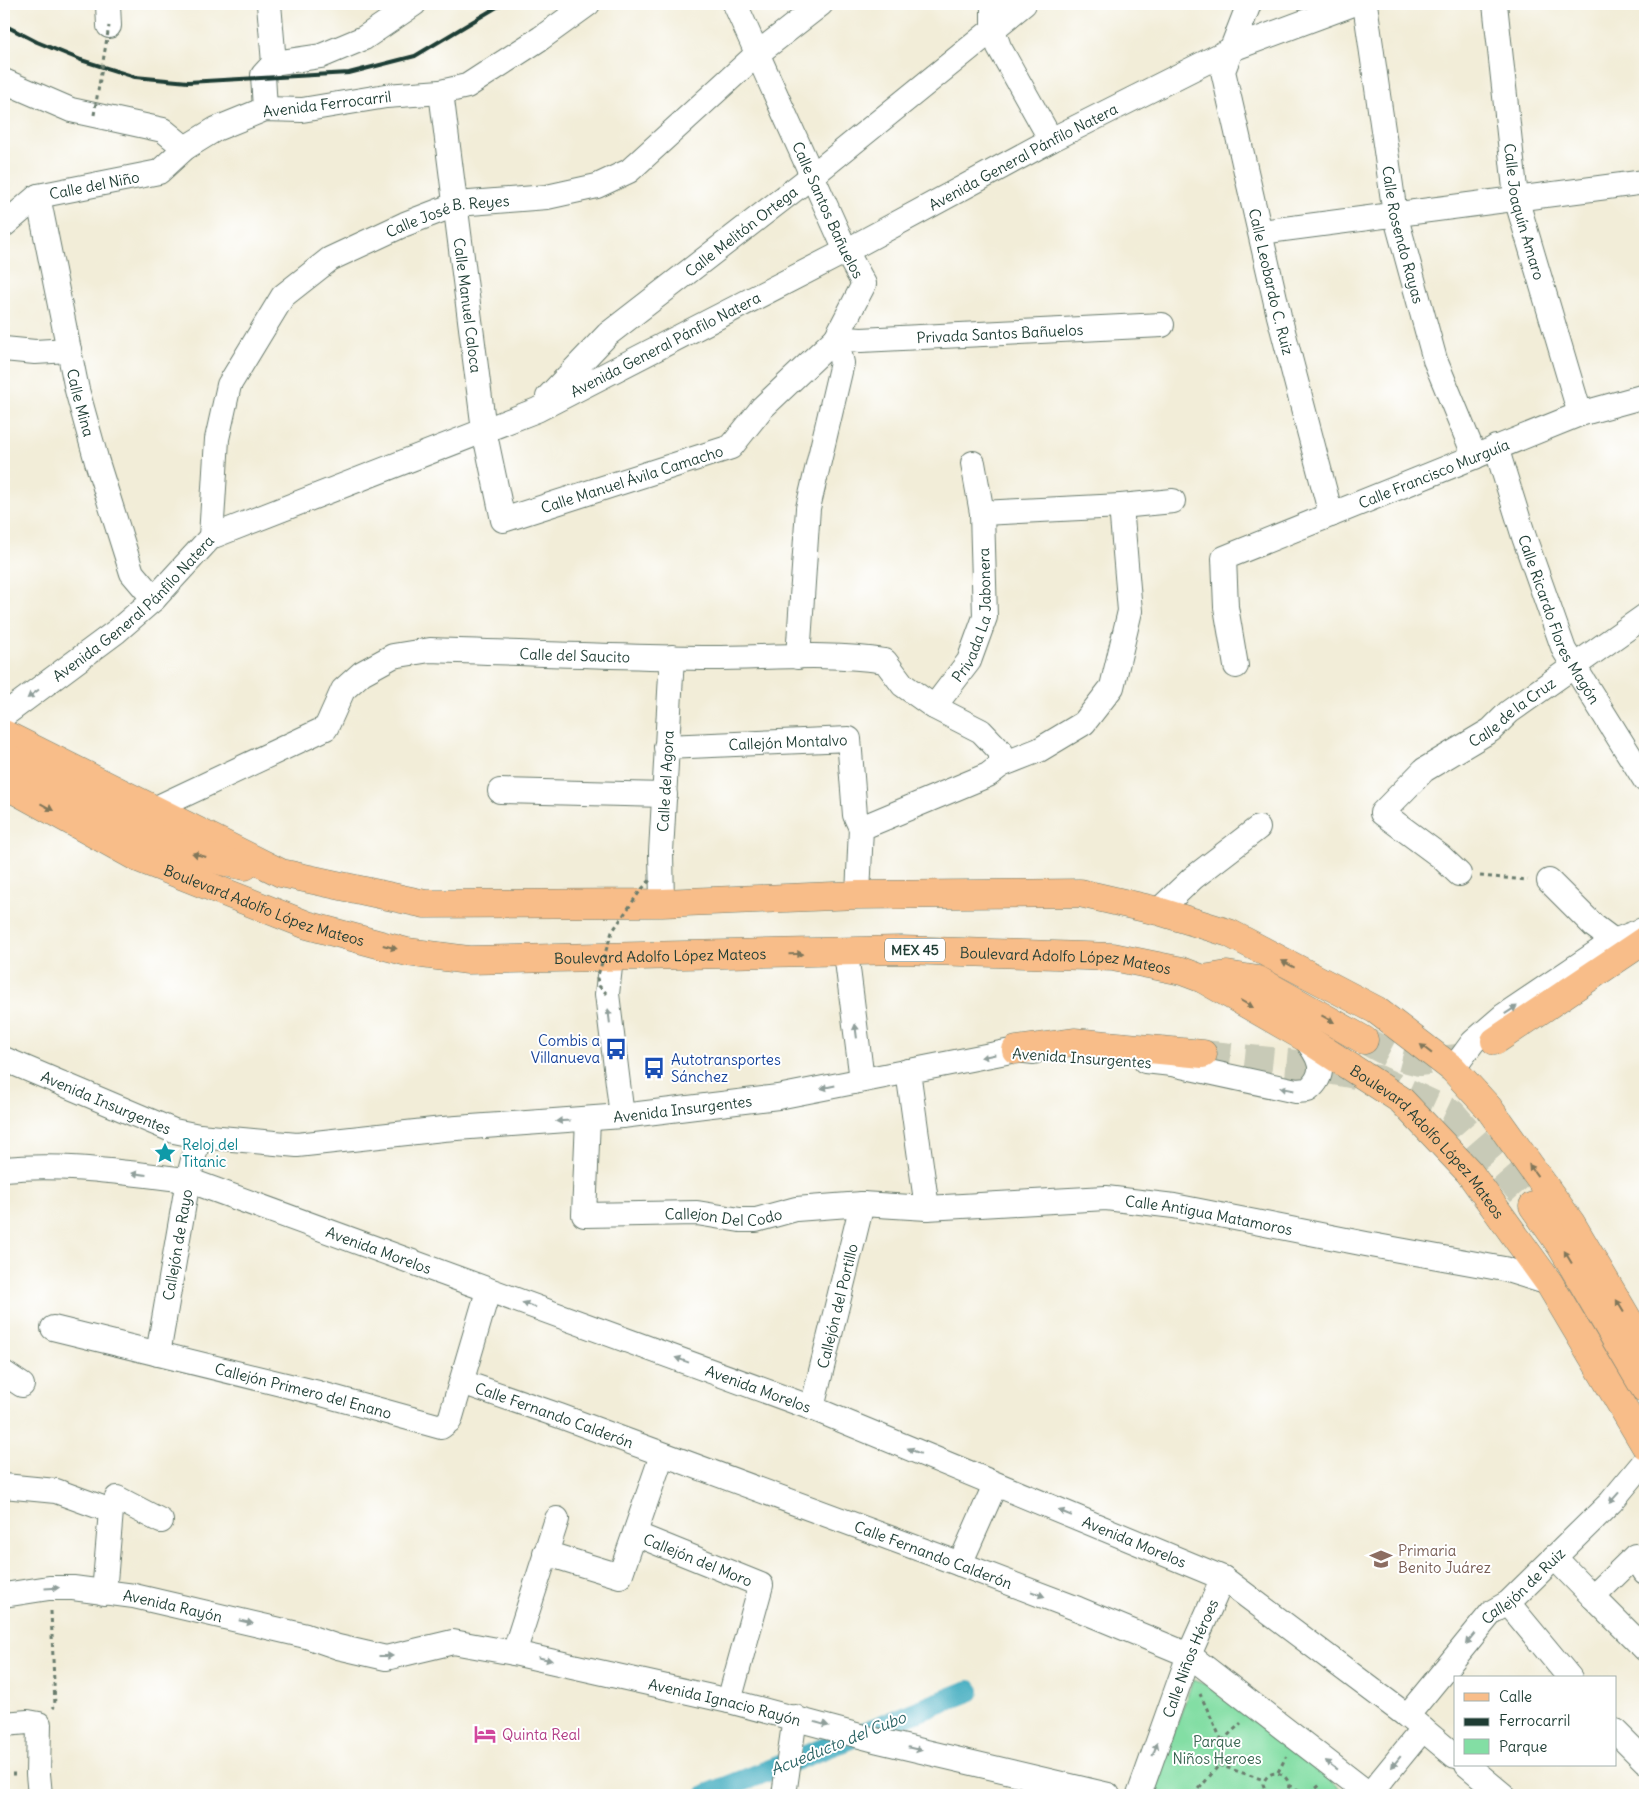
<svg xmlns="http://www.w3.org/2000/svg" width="1649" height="1799" viewBox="0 0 1649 1799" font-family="Delius,sans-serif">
<rect width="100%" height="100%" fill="#fff"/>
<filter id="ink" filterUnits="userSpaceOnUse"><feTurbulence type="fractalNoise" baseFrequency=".02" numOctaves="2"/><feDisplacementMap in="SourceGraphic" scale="10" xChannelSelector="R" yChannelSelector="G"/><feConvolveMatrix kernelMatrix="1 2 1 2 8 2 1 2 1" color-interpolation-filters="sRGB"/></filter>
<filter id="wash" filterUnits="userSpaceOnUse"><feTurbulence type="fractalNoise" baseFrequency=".0096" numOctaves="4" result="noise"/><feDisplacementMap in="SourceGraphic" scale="20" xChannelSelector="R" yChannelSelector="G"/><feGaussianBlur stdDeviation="1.12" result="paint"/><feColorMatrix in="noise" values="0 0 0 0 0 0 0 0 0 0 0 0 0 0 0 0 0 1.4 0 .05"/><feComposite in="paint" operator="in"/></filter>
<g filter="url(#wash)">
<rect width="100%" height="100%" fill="#f2edd8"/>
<path fill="#83dea4" stroke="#518e6c" d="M 1193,1680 L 1207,1685 L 1343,1791 L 1340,1795 L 1180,1795 L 1152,1792 Z"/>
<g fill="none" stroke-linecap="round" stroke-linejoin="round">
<path stroke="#3eaabe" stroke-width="22" d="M 707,1795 L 969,1691"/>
</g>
</g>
<g filter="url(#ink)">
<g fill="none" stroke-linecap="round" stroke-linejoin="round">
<path stroke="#c8cab7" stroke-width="28" stroke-dasharray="28 14" stroke-linecap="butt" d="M 1364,1040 L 1392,1055 L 1419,1062 L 1458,1058
M 1203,1054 L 1289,1063 L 1378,1079 L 1452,1113 L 1533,1206"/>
<g stroke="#697b6d" stroke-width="26">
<g id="minor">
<path d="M 108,4 L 109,26"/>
<path id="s1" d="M 735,4 L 846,251 L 864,284 L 836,338 L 842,363 L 808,508 L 798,657"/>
<path d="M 993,4 L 993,30 L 999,47 L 1051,140"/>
<path id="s2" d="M 1249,4 L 1223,71 L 1279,316 L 1331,515"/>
<path id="s3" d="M 1365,4 L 1395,214 L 1435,360 L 1475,457"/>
<path id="s4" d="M 1495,4 L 1516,198 L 1580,414"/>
<path d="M 274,63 L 321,56 L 364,38 L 414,4"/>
<path d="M 4,81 L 71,110 L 163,130 L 185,148"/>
<path id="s5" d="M 441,92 L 484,430 L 503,520 L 731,447 L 762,408 L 836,338 L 861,340 L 1162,325"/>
<path d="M 265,109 L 263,75 L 274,63 L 269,4"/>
<path id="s6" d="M 38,196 L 77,390 L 97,462 L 132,573 L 154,599"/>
<path id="s7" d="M 4,225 L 38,196 L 159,172 L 185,148 L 216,129 L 265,109 L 302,110 L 386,96 L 441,92 L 467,86 L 541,38 L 588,4"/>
<path d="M 1261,232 L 1645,182"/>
<path d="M 4,349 L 35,352 L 69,350"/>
<path id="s8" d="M 548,397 L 608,334 L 812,176 L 1024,4"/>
<path id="s9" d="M 1496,447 L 1524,537 L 1564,650 L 1645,780"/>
<path d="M 982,513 L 1121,506 L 1173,501"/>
<path id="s10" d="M 211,537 L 217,439 L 229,385 L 283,296 L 330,259 L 405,224 L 457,204 L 547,197 L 597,186 L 629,171 L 757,54 L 821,4"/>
<path id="s11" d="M 1236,666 L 1226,607 L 1224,558 L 1580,414 L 1645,396"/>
<path id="s12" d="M 934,707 L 969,661 L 985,617 L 982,513 L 973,463"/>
<path id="s13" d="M 4,715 L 117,631 L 154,599 L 211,537 L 537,410 L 846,251 L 1051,140 L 1232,49 L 1353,4"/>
<path id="s14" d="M 666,747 L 849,739 L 855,815 L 861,828"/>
<path d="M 500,791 L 665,795"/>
<path id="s15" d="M 154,809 L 326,728 L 343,690 L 362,673 L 393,656 L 430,650 C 523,653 617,657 711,658 C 769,658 828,652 885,661 L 903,685 L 934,707 L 981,731 L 1001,752 L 1001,765"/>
<path id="s16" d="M 1459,874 L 1440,856 L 1382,813 L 1424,770 L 1491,730 L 1509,712 L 1645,616"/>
<path d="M 1549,881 L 1594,926 L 1614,941"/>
<path d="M 858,895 L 861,828 L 988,775 L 1001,765 L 1039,750 L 1084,723 L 1112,687 L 1130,611 L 1121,506"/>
<path id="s17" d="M 662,903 L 661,852 L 672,657"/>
<path d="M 1158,911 L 1193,878 L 1258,828"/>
<path d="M 846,953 L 862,1080"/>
<path d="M 611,958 L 607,994 L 622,1116"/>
<path id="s18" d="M 4,1059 L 174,1131 L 199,1136 L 297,1145 L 443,1129 L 622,1116 L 778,1097 L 1016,1050 L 1034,1052"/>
<path d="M 1145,1061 L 1172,1064 L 1296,1091 L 1308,1090 C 1330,1072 1318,1055 1304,1037"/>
<path d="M 1453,1069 L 1473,1042 L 1503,1016 L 1614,941 L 1645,929"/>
<path d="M 908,1071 L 927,1208"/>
<path id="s19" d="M 588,1119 L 584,1215 L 697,1213 L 740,1220 L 756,1220 L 796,1209 L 862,1204 L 927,1208 L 1106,1198 L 1174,1206 L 1366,1244 L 1504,1269 L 1549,1283"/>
<path id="s20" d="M 4,1169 C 66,1163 126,1173 188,1180 L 812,1408 L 1223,1578 L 1407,1716 L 1455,1756"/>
<path id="s21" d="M 53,1328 L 318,1393 L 441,1427 L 450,1420 L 488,1291"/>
<path id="s22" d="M 158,1354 L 188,1180 L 199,1136"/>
<path d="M 4,1373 L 22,1385"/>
<path id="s23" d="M 462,1382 L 560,1416 L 960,1564 L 1078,1609 L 1189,1655 L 1370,1795"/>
<path id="s24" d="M 812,1408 L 862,1204"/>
<path d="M 4,1486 L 56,1491 L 111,1511"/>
<path id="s25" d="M 635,1534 L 761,1585 L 729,1701"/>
<path d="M 545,1553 L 620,1576 L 662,1455"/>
<path d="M 1554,1557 L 1593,1597"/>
<path d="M 960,1564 L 995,1485"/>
<path d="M 1645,1572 L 1635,1556 L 1593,1597 L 1645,1649"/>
<path d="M 104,1593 L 111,1511 L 117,1498 L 161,1521"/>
<path id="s26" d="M 4,1595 L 49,1588 L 73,1588 L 134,1596 L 306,1636 L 338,1647 L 386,1658 L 453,1642 L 514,1653 L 729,1701 L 875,1740 L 1108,1795"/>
<path d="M 1508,1603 L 1570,1678"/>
<path d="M 514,1653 L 557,1519"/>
<path id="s27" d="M 1407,1716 L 1492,1612 L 1508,1603 L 1611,1502 L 1645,1461"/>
<path d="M 4,1724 L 28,1722 L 39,1724 L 38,1774 L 40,1795"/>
<path d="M 1615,1731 L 1645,1761"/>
<path d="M 1467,1765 L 1503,1795"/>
<path d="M 784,1795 L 795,1717"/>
<path id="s28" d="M 1139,1795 L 1189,1655 L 1223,1578"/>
<path d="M 1369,1795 L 1423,1729"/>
</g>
</g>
<g stroke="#697b6d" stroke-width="29">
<g id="major">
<path d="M 4,734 L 281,873 L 425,904 L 662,903 L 858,895 L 1080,893 L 1158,911 L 1229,933 L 1376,1010 L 1453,1069 L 1488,1107 L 1571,1223 L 1645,1348"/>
<path d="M 4,756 C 81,798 158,851 245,866"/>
<path id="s29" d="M 4,784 L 138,858 L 307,925 L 407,952 L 468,960 L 901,950 L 1113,957 L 1182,971 L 1203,979 L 1304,1037 L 1401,1100 L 1469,1172 L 1549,1283 L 1645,1445"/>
<path d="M 1203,979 L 1227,975 L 1258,980 L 1364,1040"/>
<path d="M 1495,1041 L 1645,940"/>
<path d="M 1016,1050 L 1074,1042 L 1203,1054"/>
<path d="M 1533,1206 L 1561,1246 L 1645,1389"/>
</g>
</g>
<path stroke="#697b6d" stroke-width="3" stroke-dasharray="4 4" stroke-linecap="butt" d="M 1480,876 L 1528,880
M 51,1611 L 55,1706 L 53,1708
M 1222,1741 L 1241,1723
M 1219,1765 L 1264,1780
M 1278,1772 L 1286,1757
M 4,1774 L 15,1774
M 1289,1785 L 1308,1795 L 1320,1785
M 1194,1795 L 1219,1765 L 1222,1741 L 1200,1694
M 1267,1795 L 1263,1784 C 1270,1762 1299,1778 1285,1795"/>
<use href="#minor" stroke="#fff" stroke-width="24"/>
<use href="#major" stroke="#f8bd89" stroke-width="28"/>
<path stroke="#1f3d34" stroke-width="4" d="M 4,25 L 37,42 L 81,60 L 135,77 L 188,82 L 349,73 L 415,56 L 502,4"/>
<path stroke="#697b6d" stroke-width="3" stroke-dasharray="4 4" stroke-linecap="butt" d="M 94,115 L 109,26
M 607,994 L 599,986 L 597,978 L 612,932 L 640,891 L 652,878"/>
</g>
<defs><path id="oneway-solid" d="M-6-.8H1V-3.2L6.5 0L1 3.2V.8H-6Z" transform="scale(1.25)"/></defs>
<g fill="#8f9e9a">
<use href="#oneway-solid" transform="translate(33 694) rotate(143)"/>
<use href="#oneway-solid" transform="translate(1511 1010) rotate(-33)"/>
<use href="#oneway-solid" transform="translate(609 1016) rotate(-97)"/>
<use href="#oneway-solid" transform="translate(856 1031) rotate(-97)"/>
<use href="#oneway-solid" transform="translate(988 1056) rotate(169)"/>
<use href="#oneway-solid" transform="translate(828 1087) rotate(168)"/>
<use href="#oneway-solid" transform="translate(1287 1089) rotate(-168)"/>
<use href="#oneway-solid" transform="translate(563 1121) rotate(176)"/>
<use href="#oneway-solid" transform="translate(139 1174) rotate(-173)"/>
<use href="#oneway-solid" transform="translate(529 1305) rotate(-161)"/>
<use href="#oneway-solid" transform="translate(682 1360) rotate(-160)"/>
<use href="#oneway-solid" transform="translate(914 1451) rotate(-157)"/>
<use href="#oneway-solid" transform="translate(1614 1498) rotate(132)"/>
<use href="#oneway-solid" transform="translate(1065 1513) rotate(-158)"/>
<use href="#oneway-solid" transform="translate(52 1588) rotate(-3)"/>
<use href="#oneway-solid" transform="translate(1038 1594) rotate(21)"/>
<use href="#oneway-solid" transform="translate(246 1622) rotate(13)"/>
<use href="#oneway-solid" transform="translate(1470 1639) rotate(129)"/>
<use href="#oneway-solid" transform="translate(386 1656)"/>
<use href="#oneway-solid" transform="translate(545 1659) rotate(13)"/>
<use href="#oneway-solid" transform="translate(822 1724) rotate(16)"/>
<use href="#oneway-solid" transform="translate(915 1749) rotate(13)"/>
<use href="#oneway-solid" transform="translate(1155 1749) rotate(-70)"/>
<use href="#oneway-solid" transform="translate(1396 1762) rotate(129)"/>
<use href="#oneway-solid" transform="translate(1331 1765) rotate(-142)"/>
</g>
<g fill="#81775a">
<use href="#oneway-solid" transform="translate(47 807) rotate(29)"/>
<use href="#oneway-solid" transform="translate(199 855) rotate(-165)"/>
<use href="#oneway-solid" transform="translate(390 947) rotate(15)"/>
<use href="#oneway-solid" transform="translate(796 954) rotate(-1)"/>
<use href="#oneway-solid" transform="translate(1288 964) rotate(-152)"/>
<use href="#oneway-solid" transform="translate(1247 1004) rotate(30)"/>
<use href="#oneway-solid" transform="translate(1328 1019) rotate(29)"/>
<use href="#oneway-solid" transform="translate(1426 1049) rotate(-142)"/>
<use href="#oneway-solid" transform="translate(1533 1170) rotate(-126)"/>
<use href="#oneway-solid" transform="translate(1568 1257) rotate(-121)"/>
<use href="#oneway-solid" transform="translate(1620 1306) rotate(-121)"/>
</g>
</g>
<defs>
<g id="bus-bare" transform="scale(1.725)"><path d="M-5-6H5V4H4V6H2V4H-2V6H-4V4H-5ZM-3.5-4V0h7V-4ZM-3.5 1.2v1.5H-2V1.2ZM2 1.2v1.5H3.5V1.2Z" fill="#1a4fb4" stroke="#fff" stroke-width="2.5" paint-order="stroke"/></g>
<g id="sight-bare" transform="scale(1.725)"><path d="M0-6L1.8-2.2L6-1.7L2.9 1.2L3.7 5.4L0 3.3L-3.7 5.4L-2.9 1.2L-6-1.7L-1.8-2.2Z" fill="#0f9aa8" stroke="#fff" stroke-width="2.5" paint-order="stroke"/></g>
<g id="school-bare" transform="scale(1.725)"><path d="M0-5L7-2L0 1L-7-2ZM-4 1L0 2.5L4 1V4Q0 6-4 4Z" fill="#8d6e63" stroke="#fff" stroke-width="2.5" paint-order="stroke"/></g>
<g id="hotel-bare" transform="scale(1.725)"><path d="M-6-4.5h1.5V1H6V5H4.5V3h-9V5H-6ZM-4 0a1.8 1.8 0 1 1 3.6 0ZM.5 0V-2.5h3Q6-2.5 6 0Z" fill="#d1479c" stroke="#fff" stroke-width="2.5" paint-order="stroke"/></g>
</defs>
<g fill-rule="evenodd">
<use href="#bus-bare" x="616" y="1049"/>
<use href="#bus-bare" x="654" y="1068"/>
<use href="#sight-bare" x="165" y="1153"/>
<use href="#school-bare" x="1381" y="1559"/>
<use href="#hotel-bare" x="485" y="1734"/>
</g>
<g text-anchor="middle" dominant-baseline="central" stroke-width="4" stroke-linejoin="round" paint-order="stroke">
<rect fill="#fff" stroke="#627771" stroke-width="1" x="885" y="938.5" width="60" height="23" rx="4"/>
<g font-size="14" font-weight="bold" fill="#1f3d34">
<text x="915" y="950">MEX 45</text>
</g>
<g font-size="15" fill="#1f3d34" stroke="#fff">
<text transform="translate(327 104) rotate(-7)">Avenida Ferrocarril</text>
<text stroke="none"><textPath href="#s13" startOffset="1172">Avenida General Pánfilo Natera</textPath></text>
<text stroke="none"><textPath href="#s7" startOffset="102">Calle del Niño</textPath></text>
<text stroke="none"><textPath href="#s1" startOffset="226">Calle Santos Bañuelos</textPath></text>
<text stroke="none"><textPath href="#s4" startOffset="210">Calle Joaquín Amaro</textPath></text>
<text stroke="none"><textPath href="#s10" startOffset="444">Calle José B. Reyes</textPath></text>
<text stroke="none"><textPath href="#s8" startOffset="255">Calle Melitón Ortega</textPath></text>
<text stroke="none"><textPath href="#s3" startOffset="234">Calle Rosendo Rayas</textPath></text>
<text stroke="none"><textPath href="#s2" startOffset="288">Calle Leobardo C. Ruiz</textPath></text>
<text stroke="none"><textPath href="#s5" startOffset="215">Calle Manuel Caloca</textPath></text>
<text stroke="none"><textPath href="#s5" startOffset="988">Privada Santos Bañuelos</textPath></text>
<text stroke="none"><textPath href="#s13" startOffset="768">Avenida General Pánfilo Natera</textPath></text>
<text stroke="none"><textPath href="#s6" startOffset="211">Calle Mina</textPath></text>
<text stroke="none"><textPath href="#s11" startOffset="335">Calle Francisco Murguía</textPath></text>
<text stroke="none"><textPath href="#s5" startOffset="568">Calle Manuel Ávila Camacho</textPath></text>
<text stroke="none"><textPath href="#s13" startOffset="168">Avenida General Pánfilo Natera</textPath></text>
<text stroke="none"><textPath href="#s12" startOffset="104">Privada La Jabonera</textPath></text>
<text stroke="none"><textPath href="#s9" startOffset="184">Calle Ricardo Flores Magón</textPath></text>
<text stroke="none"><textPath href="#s15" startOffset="475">Calle del Saucito</textPath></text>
<text stroke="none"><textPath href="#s16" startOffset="264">Calle de la Cruz</textPath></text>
<text stroke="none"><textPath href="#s14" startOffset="122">Callejón Montalvo</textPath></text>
<text stroke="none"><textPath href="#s17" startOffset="122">Calle del Agora</textPath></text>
<text stroke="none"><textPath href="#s29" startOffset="288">Boulevard Adolfo López Mateos</textPath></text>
<text stroke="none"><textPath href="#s29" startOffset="692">Boulevard Adolfo López Mateos</textPath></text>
<text stroke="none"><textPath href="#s29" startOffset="1098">Boulevard Adolfo López Mateos</textPath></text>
<text transform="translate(1082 1058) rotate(4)">Avenida Insurgentes</text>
<text stroke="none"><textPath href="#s18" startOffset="111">Avenida Insurgentes</textPath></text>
<text stroke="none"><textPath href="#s18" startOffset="696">Avenida Insurgentes</textPath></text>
<text stroke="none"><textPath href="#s29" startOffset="1518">Boulevard Adolfo López Mateos</textPath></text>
<text stroke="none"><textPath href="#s19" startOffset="236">Callejon Del Codo</textPath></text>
<text stroke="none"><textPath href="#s19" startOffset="725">Calle Antigua Matamoros</textPath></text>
<text stroke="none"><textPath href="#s22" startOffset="111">Callejón de Rayo</textPath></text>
<text stroke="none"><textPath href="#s20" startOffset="388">Avenida Morelos</textPath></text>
<text stroke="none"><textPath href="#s24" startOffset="105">Callejón del Portillo</textPath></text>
<text stroke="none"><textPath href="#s20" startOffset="792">Avenida Morelos</textPath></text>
<text stroke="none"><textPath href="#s21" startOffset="258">Callejón Primero del Enano</textPath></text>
<text stroke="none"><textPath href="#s23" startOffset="98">Calle Fernando Calderón</textPath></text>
<text stroke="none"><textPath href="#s20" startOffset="1198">Avenida Morelos</textPath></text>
<text stroke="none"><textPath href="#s23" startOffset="502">Calle Fernando Calderón</textPath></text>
<text stroke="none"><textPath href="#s25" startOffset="68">Callejón del Moro</textPath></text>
<text stroke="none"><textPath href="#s27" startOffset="175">Callejón de Ruiz</textPath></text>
<text stroke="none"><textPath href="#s26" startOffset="171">Avenida Rayón</textPath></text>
<text stroke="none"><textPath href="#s28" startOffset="146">Calle Niños Héroes</textPath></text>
<text stroke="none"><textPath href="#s26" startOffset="738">Avenida Ignacio Rayón</textPath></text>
</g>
<g font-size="15" fill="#164399" stroke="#fff" text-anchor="end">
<text x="600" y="1040">Combis a<tspan x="600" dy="17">Villanueva</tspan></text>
<text x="671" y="1059" text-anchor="start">Autotransportes<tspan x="671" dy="17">Sánchez</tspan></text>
</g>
<g font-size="15" fill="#0d838f" stroke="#fff" text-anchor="start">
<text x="182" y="1144">Reloj del<tspan x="182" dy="17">Titanic</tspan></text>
</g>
<g font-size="15" fill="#785e54" stroke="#fff" text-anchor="start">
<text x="1398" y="1550">Primaria<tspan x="1398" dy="17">Benito Juárez</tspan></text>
</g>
<g font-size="15" fill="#b23c85" stroke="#fff" text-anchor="start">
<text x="502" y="1734">Quinta Real</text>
</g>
<g font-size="15" fill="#386550" stroke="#fff">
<text x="1217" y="1741">Parque<tspan x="1217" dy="17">Niños Heroes</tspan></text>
</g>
<g font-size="16" font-style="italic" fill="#2a6364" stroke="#fff">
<text transform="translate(838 1743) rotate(-22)">Acueducto del Cubo</text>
</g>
</g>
<rect width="1649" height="1799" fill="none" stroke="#fff" stroke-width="20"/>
<rect x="1454" y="1676" width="162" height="90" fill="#ffffff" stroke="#a5b1ae"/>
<rect x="1464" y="1693" width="25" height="8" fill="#f8bd89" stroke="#a5b1ae"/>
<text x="1499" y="1702" font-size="15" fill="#1f3d34">Calle</text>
<rect x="1464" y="1718" width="25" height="8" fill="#1f3d34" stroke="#a5b1ae"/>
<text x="1499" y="1726" font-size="15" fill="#1f3d34">Ferrocarril</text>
<rect x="1464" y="1739" width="25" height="15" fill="#83dea4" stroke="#a5b1ae"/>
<text x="1499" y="1752" font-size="15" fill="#1f3d34">Parque</text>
</svg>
